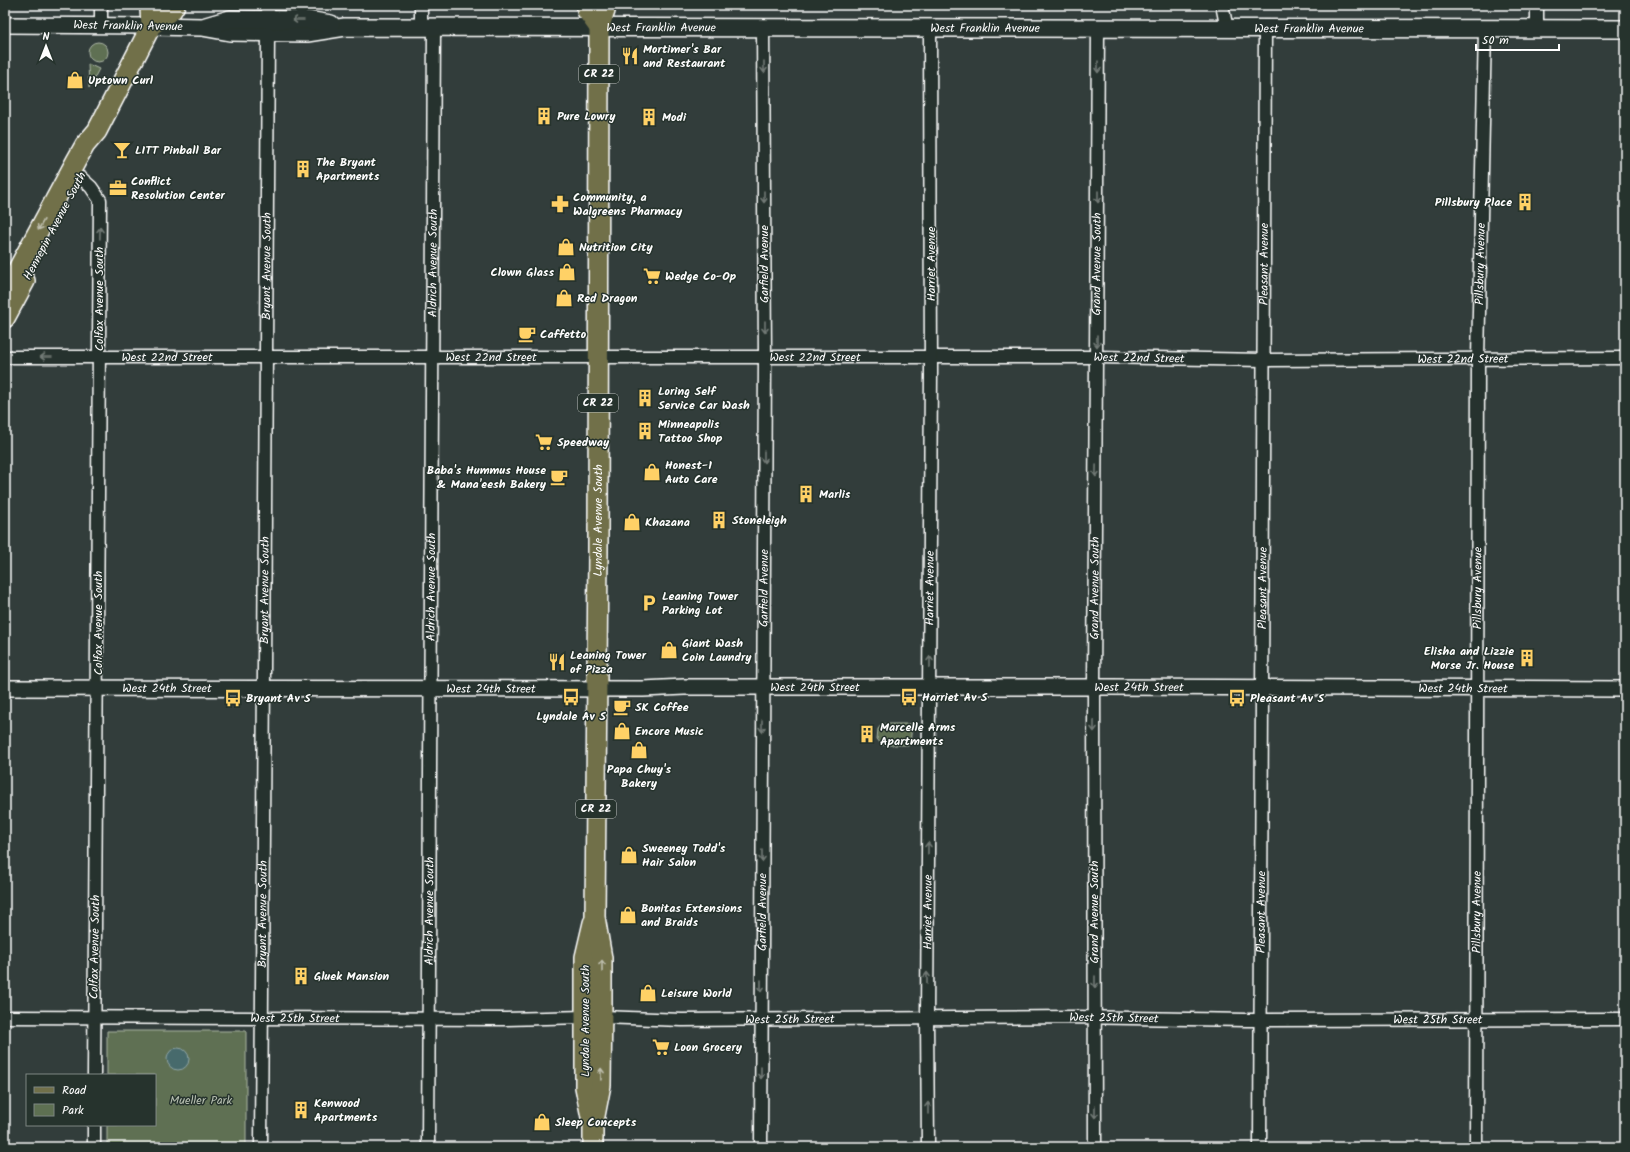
<svg xmlns="http://www.w3.org/2000/svg" width="1630" height="1152" viewBox="0 0 1630 1152" font-family="Kalam,sans-serif">
<rect width="100%" height="100%" fill="#323d3b"/>
<filter id="ink" filterUnits="userSpaceOnUse"><feTurbulence type="fractalNoise" baseFrequency=".025" numOctaves="2"/><feDisplacementMap in="SourceGraphic" scale="8" xChannelSelector="R" yChannelSelector="G"/><feConvolveMatrix kernelMatrix="1 2 1 2 8 2 1 2 1" color-interpolation-filters="sRGB"/></filter>
<g filter="url(#ink)">
<path fill="#5e7052" stroke="#aeb8a8" d="M88 52a10 10 0 1 1 20 0a10 10 0 1 1-20 0Z
M 88,64 L 99,69 L 89,88 Z
M 882,724 L 912,724 L 910,745 L 882,745 L 877,739 L 878,729 Z
M 107,1031 L 246,1031 L 246,1147 L 107,1147 L 107,1125 L 155,1125 L 155,1075 L 107,1075 Z"/>
<path fill="#476a6c" stroke="#91a6a7" d="M167 1059a11 11 0 1 1 22 0a11 11 0 1 1-22 0Z"/>
<g fill="none" stroke-linecap="round" stroke-linejoin="round">
<g stroke="#fff" stroke-width="15">
<g id="minor">
<path d="M 268,5 L 268,20"/>
<path d="M 1222,5 L 1227,29"/>
<path d="M 1537,5 L 1537,29"/>
<path d="M 101,26 L 101,5"/>
<path d="M 421,27 L 421,5"/>
<path d="M 81,178 L 91,187 L 100,200 L 94,1075"/>
<path id="s1" d="M 5,357 L 1097,357 L 1264,360 L 1625,358"/>
<path id="s2" d="M 5,1017 L 506,1019 L 585,1017"/>
<path id="s3" d="M 602,1017 L 682,1020 L 1074,1017 L 1246,1020 L 1625,1019"/>
<path d="M 94,1147 L 94,1125"/>
<path id="s4" d="M 261,1147 L 268,32"/>
<path id="s5" d="M 428,1147 L 434,27"/>
<path id="s6" d="M 761,1147 L 765,357 L 763,28"/>
<path id="s7" d="M 928,1147 L 927,1019 L 931,371 L 930,28"/>
<path id="s8" d="M 1095,1147 L 1094,687 L 1098,28"/>
<path id="s9" d="M 1260,1147 L 1265,29"/>
<path id="s10" d="M 1476,1147 L 1478,359 L 1485,29"/>
</g>
</g>
<g stroke="#fff" stroke-width="18">
<g id="tertiary">
<path d="M 5,25 L 151,26"/>
<path id="s11" d="M 5,688 L 643,689 L 684,687 L 1108,687 L 1625,689"/>
</g>
</g>
<g stroke="#fff" stroke-width="20">
<g id="secondary">
<path id="s12" d="M 151,26 L 202,27 L 230,32 L 307,33 L 345,27 L 1625,29"/>
<path d="M 206,26 L 230,19 L 307,20 L 331,24"/>
</g>
</g>
<g stroke="#fff" stroke-width="22">
<g id="primary">
<path d="M 587,5 L 587,11 L 599,28"/>
<path d="M 151,26 L 150,9 L 152,5"/>
<path d="M 5,293 L 76,161 L 85,145 L 97,131 L 151,26 L 172,10 L 175,5"/>
<path d="M 5,318 L 25,281"/>
<path d="M 591,1117 L 585,1087 L 585,957 L 593,923"/>
<path id="s13" d="M 593,1147 L 593,1126 L 601,1085 L 602,1005 L 602,958 L 595,917 L 598,551 L 599,28 L 605,11 L 605,5"/>
</g>
</g>
<use href="#minor" stroke="#26332d" stroke-width="12"/>
<use href="#tertiary" stroke="#26332d" stroke-width="15"/>
<use href="#secondary" stroke="#26332d" stroke-width="17"/>
<use href="#primary" stroke="#71704a" stroke-width="19"/>
</g>
<defs><path id="oneway-shaft" d="M-6 0H5M1.5-3L5.5 0L1.5 3" fill="none" stroke-width="1.6" stroke-linecap="round" stroke-linejoin="round"/></defs>
<g stroke="#727a76">
<use href="#oneway-shaft" transform="translate(298 20) rotate(-180)"/>
<use href="#oneway-shaft" transform="translate(764 67) rotate(90)"/>
<use href="#oneway-shaft" transform="translate(1098 67) rotate(90)"/>
<use href="#oneway-shaft" transform="translate(764 197) rotate(90)"/>
<use href="#oneway-shaft" transform="translate(1098 197) rotate(90)"/>
<use href="#oneway-shaft" transform="translate(100 233) rotate(-89)"/>
<use href="#oneway-shaft" transform="translate(765 327) rotate(90)"/>
<use href="#oneway-shaft" transform="translate(1097 341) rotate(90)"/>
<use href="#oneway-shaft" transform="translate(46 357) rotate(-180)"/>
<use href="#oneway-shaft" transform="translate(764 457) rotate(90)"/>
<use href="#oneway-shaft" transform="translate(1096 471) rotate(91)"/>
<use href="#oneway-shaft" transform="translate(930 662) rotate(-90)"/>
<use href="#oneway-shaft" transform="translate(762 726) rotate(90)"/>
<use href="#oneway-shaft" transform="translate(1094 726) rotate(90)"/>
<use href="#oneway-shaft" transform="translate(928 848) rotate(-90)"/>
<use href="#oneway-shaft" transform="translate(762 856) rotate(90)"/>
<use href="#oneway-shaft" transform="translate(927 978) rotate(-90)"/>
<use href="#oneway-shaft" transform="translate(1095 982) rotate(90)"/>
<use href="#oneway-shaft" transform="translate(761 986) rotate(90)"/>
<use href="#oneway-shaft" transform="translate(761 1073) rotate(90)"/>
<use href="#oneway-shaft" transform="translate(928 1108) rotate(-90)"/>
<use href="#oneway-shaft" transform="translate(1095 1112) rotate(90)"/>
</g>
<g stroke="#bfbfae">
<use href="#oneway-shaft" transform="translate(41 225) rotate(119)"/>
<use href="#oneway-shaft" transform="translate(602 966) rotate(-90)"/>
<use href="#oneway-shaft" transform="translate(601 1074) rotate(-89)"/>
</g>
</g>
<defs>
<g id="restaurant-bare" transform="scale(1.38)"><path d="M-5-6h1v4h1v-4h1v4h1v-4h1v5L-1.5 .5V6h-2V.5L-5-1ZM5-6V6H3V1.5H1.5Q1.5-4 5-6Z" fill="#ffd166" stroke="#26332d" stroke-width="2.5" paint-order="stroke"/></g>
<g id="shop-bare" transform="scale(1.38)"><path d="M-5-2.5h2.3a2.7 3.5 0 0 1 5.4 0H5L5.5 6h-11ZM-1.5-2.5h3a1.5 2.3 0 0 0-3 0Z" fill="#ffd166" stroke="#26332d" stroke-width="2.5" paint-order="stroke"/></g>
<g id="building-bare" transform="scale(1.38)"><path d="M-4-6H4V6H1V3H-1V6H-4ZM-2.5-4.3h1.7v1.8h-1.7ZM.8-4.3h1.7v1.8H.8ZM-2.5-1h1.7V.8h-1.7ZM.8-1h1.7V.8H.8Z" fill="#ffd166" stroke="#26332d" stroke-width="2.5" paint-order="stroke"/></g>
<g id="bar-bare" transform="scale(1.38)"><path d="M-6-5H6L.8 .8V4.5H3.5V6h-7V4.5H-.8V.8Z" fill="#ffd166" stroke="#26332d" stroke-width="2.5" paint-order="stroke"/></g>
<g id="office-bare" transform="scale(1.38)"><path d="M-6-3h4V-5.5h4V-3h4V5H-6ZM-1-4.5V-3h2v-1.5ZM-6 0V1H6V0Z" fill="#ffd166" stroke="#26332d" stroke-width="2.5" paint-order="stroke"/></g>
<g id="pharmacy-bare" transform="scale(1.38)"><path d="M-2-6h4v4h4v4h-4v4h-4v-4h-4v-4h4Z" fill="#ffd166" stroke="#26332d" stroke-width="2.5" paint-order="stroke"/></g>
<g id="supermarket-bare" transform="scale(1.38)"><path d="M-6-5.5h2.5l.6 2H6L4.5 2H-2.5L-4.4-4H-6ZM-1.5 3.2a1.3 1.3 0 1 0 .1 0ZM3 3.2a1.3 1.3 0 1 0 .1 0Z" fill="#ffd166" stroke="#26332d" stroke-width="2.5" paint-order="stroke"/></g>
<g id="cafe-bare" transform="scale(1.38)"><path d="M-5.5-4.5H6V0H3Q3 3.5 0 3.5H-2.5Q-5.5 3.5-5.5 0ZM3-3.2v2h1.7v-2ZM-6 4.5H4V6H-6Z" fill="#ffd166" stroke="#26332d" stroke-width="2.5" paint-order="stroke"/></g>
<g id="parking-bare" transform="scale(1.38)"><path d="M-3.5-5.5H1a3.5 3.5 0 0 1 0 7H-1V5.5H-3.5ZM-1-3.4V-.6H.8a1.4 1.4 0 0 0 0-2.8Z" fill="#ffd166" stroke="#26332d" stroke-width="2.5" paint-order="stroke"/></g>
<g id="bus-bare" transform="scale(1.38)"><path d="M-5-6H5V4H4V6H2V4H-2V6H-4V4H-5ZM-3.5-4V0h7V-4ZM-3.5 1.2v1.5H-2V1.2ZM2 1.2v1.5H3.5V1.2Z" fill="#ffd166" stroke="#26332d" stroke-width="2.5" paint-order="stroke"/></g>
</defs>
<g fill-rule="evenodd">
<use href="#restaurant-bare" x="630" y="56"/>
<use href="#shop-bare" x="75" y="80"/>
<use href="#building-bare" x="544" y="116"/>
<use href="#building-bare" x="649" y="117"/>
<use href="#bar-bare" x="122" y="150"/>
<use href="#building-bare" x="303" y="169"/>
<use href="#office-bare" x="118" y="188"/>
<use href="#building-bare" x="1525" y="202"/>
<use href="#pharmacy-bare" x="560" y="204"/>
<use href="#shop-bare" x="566" y="247"/>
<use href="#shop-bare" x="567" y="272"/>
<use href="#supermarket-bare" x="652" y="276"/>
<use href="#shop-bare" x="564" y="298"/>
<use href="#cafe-bare" x="527" y="334"/>
<use href="#building-bare" x="645" y="398"/>
<use href="#building-bare" x="645" y="431"/>
<use href="#supermarket-bare" x="544" y="442"/>
<use href="#shop-bare" x="652" y="472"/>
<use href="#cafe-bare" x="559" y="477"/>
<use href="#building-bare" x="806" y="494"/>
<use href="#building-bare" x="719" y="520"/>
<use href="#shop-bare" x="632" y="522"/>
<use href="#parking-bare" x="649" y="603"/>
<use href="#shop-bare" x="669" y="650"/>
<use href="#building-bare" x="1527" y="658"/>
<use href="#restaurant-bare" x="557" y="662"/>
<use href="#bus-bare" x="571" y="697"/>
<use href="#bus-bare" x="909" y="697"/>
<use href="#bus-bare" x="233" y="698"/>
<use href="#bus-bare" x="1237" y="698"/>
<use href="#cafe-bare" x="622" y="707"/>
<use href="#shop-bare" x="622" y="731"/>
<use href="#building-bare" x="867" y="734"/>
<use href="#shop-bare" x="639" y="750"/>
<use href="#shop-bare" x="629" y="855"/>
<use href="#shop-bare" x="628" y="915"/>
<use href="#building-bare" x="301" y="976"/>
<use href="#shop-bare" x="648" y="993"/>
<use href="#supermarket-bare" x="661" y="1047"/>
<use href="#building-bare" x="301" y="1110"/>
<use href="#shop-bare" x="542" y="1122"/>
</g>
<g text-anchor="middle" dominant-baseline="central" stroke-width="3" stroke-linejoin="round" paint-order="stroke">
<g fill="#26332d" stroke="#bec2c0" stroke-width="1">
<rect x="579" y="65" width="40" height="18" rx="3"/>
<rect x="578" y="394" width="40" height="18" rx="3"/>
<rect x="576" y="800" width="40" height="18" rx="3"/>
</g>
<g font-size="11" font-weight="bold" fill="#fff">
<text x="599" y="74">CR 22</text>
<text x="598" y="403">CR 22</text>
<text x="596" y="809">CR 22</text>
</g>
<g font-size="12" fill="#fff" stroke="#26332d">
<text transform="translate(128 26) rotate(1)">West Franklin Avenue</text>
<text stroke="none"><textPath href="#s12" startOffset="511">West Franklin Avenue</textPath></text>
<text stroke="none"><textPath href="#s12" startOffset="835">West Franklin Avenue</textPath></text>
<text stroke="none"><textPath href="#s12" startOffset="1159">West Franklin Avenue</textPath></text>
<text transform="translate(55 226) rotate(-62)">Hennepin Avenue South</text>
<text stroke="none"><textPath href="#s5" startOffset="884">Aldrich Avenue South</textPath></text>
<text transform="translate(764 264) rotate(-90)">Garfield Avenue</text>
<text transform="translate(931 264) rotate(-90)">Harriet Avenue</text>
<text stroke="none"><textPath href="#s8" startOffset="883">Grand Avenue South</textPath></text>
<text stroke="none"><textPath href="#s9" startOffset="883">Pleasant Avenue</textPath></text>
<text stroke="none"><textPath href="#s10" startOffset="883">Pillsbury Avenue</textPath></text>
<text stroke="none"><textPath href="#s4" startOffset="881">Bryant Avenue South</textPath></text>
<text transform="translate(99 299) rotate(-90)">Colfax Avenue South</text>
<text stroke="none"><textPath href="#s1" startOffset="162">West 22nd Street</textPath></text>
<text stroke="none"><textPath href="#s1" startOffset="486">West 22nd Street</textPath></text>
<text stroke="none"><textPath href="#s1" startOffset="810">West 22nd Street</textPath></text>
<text stroke="none"><textPath href="#s1" startOffset="1134">West 22nd Street</textPath></text>
<text stroke="none"><textPath href="#s1" startOffset="1458">West 22nd Street</textPath></text>
<text stroke="none"><textPath href="#s13" startOffset="628">Lyndale Avenue South</textPath></text>
<text stroke="none"><textPath href="#s5" startOffset="560">Aldrich Avenue South</textPath></text>
<text stroke="none"><textPath href="#s6" startOffset="559">Garfield Avenue</textPath></text>
<text stroke="none"><textPath href="#s7" startOffset="559">Harriet Avenue</textPath></text>
<text stroke="none"><textPath href="#s8" startOffset="559">Grand Avenue South</textPath></text>
<text stroke="none"><textPath href="#s9" startOffset="559">Pleasant Avenue</textPath></text>
<text stroke="none"><textPath href="#s10" startOffset="559">Pillsbury Avenue</textPath></text>
<text stroke="none"><textPath href="#s4" startOffset="557">Bryant Avenue South</textPath></text>
<text transform="translate(98 623) rotate(-90)">Colfax Avenue South</text>
<text stroke="none"><textPath href="#s11" startOffset="810">West 24th Street</textPath></text>
<text stroke="none"><textPath href="#s11" startOffset="1134">West 24th Street</textPath></text>
<text stroke="none"><textPath href="#s11" startOffset="162">West 24th Street</textPath></text>
<text stroke="none"><textPath href="#s11" startOffset="486">West 24th Street</textPath></text>
<text stroke="none"><textPath href="#s11" startOffset="1458">West 24th Street</textPath></text>
<text stroke="none"><textPath href="#s5" startOffset="236">Aldrich Avenue South</textPath></text>
<text stroke="none"><textPath href="#s6" startOffset="235">Garfield Avenue</textPath></text>
<text stroke="none"><textPath href="#s7" startOffset="235">Harriet Avenue</textPath></text>
<text transform="translate(1094 912) rotate(-90)">Grand Avenue South</text>
<text stroke="none"><textPath href="#s9" startOffset="235">Pleasant Avenue</textPath></text>
<text stroke="none"><textPath href="#s10" startOffset="235">Pillsbury Avenue</textPath></text>
<text stroke="none"><textPath href="#s4" startOffset="233">Bryant Avenue South</textPath></text>
<text transform="translate(95 947) rotate(-89)">Colfax Avenue South</text>
<text stroke="none"><textPath href="#s2" startOffset="290">West 25th Street</textPath></text>
<text stroke="none"><textPath href="#s3" startOffset="512">West 25th Street</textPath></text>
<text stroke="none"><textPath href="#s3" startOffset="836">West 25th Street</textPath></text>
<text stroke="none"><textPath href="#s3" startOffset="188">West 25th Street</textPath></text>
<text transform="translate(585 1021) rotate(-90)">Lyndale Avenue South</text>
</g>
<g font-size="12" font-weight="bold" fill="#fff" stroke="#26332d" text-anchor="start">
<text x="643" y="49">Mortimer's Bar<tspan x="643" dy="14">and Restaurant</tspan></text>
<text x="88" y="80">Uptown Curl</text>
<text x="557" y="116">Pure Lowry</text>
<text x="662" y="117">Modi</text>
<text x="135" y="150">LITT Pinball Bar</text>
<text x="316" y="162">The Bryant<tspan x="316" dy="14">Apartments</tspan></text>
<text x="131" y="181">Conflict<tspan x="131" dy="14">Resolution Center</tspan></text>
<text x="573" y="197">Community, a<tspan x="573" dy="14">Walgreens Pharmacy</tspan></text>
<text x="1512" y="202" text-anchor="end">Pillsbury Place</text>
<text x="579" y="247">Nutrition City</text>
<text x="554" y="272" text-anchor="end">Clown Glass</text>
<text x="665" y="276">Wedge Co-Op</text>
<text x="577" y="298">Red Dragon</text>
<text x="540" y="334">Caffetto</text>
<text x="658" y="391">Loring Self<tspan x="658" dy="14">Service Car Wash</tspan></text>
<text x="658" y="424">Minneapolis<tspan x="658" dy="14">Tattoo Shop</tspan></text>
<text x="557" y="442">Speedway</text>
<text x="665" y="465">Honest-1<tspan x="665" dy="14">Auto Care</tspan></text>
<text x="546" y="470" text-anchor="end">Baba's Hummus House<tspan x="546" dy="14">&amp; Mana'eesh Bakery</tspan></text>
<text x="819" y="494">Marlis</text>
<text x="732" y="520">Stoneleigh</text>
<text x="645" y="522">Khazana</text>
<text x="662" y="596">Leaning Tower<tspan x="662" dy="14">Parking Lot</tspan></text>
<text x="682" y="643">Giant Wash<tspan x="682" dy="14">Coin Laundry</tspan></text>
<text x="1514" y="651" text-anchor="end">Elisha and Lizzie<tspan x="1514" dy="14">Morse Jr. House</tspan></text>
<text x="570" y="655">Leaning Tower<tspan x="570" dy="14">of Pizza</tspan></text>
<text x="922" y="697">Harriet Av S</text>
<text x="246" y="698">Bryant Av S</text>
<text x="1250" y="698">Pleasant Av S</text>
<text x="635" y="707">SK Coffee</text>
<text x="571" y="716" text-anchor="middle">Lyndale Av S</text>
<text x="880" y="727">Marcelle Arms<tspan x="880" dy="14">Apartments</tspan></text>
<text x="635" y="731">Encore Music</text>
<text x="639" y="769" text-anchor="middle">Papa Chuy's<tspan x="639" dy="14">Bakery</tspan></text>
<text x="642" y="848">Sweeney Todd's<tspan x="642" dy="14">Hair Salon</tspan></text>
<text x="641" y="908">Bonitas Extensions<tspan x="641" dy="14">and Braids</tspan></text>
<text x="314" y="976">Gluek Mansion</text>
<text x="661" y="993">Leisure World</text>
<text x="674" y="1047">Loon Grocery</text>
<text x="314" y="1103">Kenwood<tspan x="314" dy="14">Apartments</tspan></text>
<text x="555" y="1122">Sleep Concepts</text>
</g>
<g font-size="12" fill="#b7bfb1" stroke="#26332d">
<text x="201" y="1100">Mueller Park</text>
</g>
</g>
<rect width="1630" height="1152" fill="none" stroke="#26332d" stroke-width="20"/>
<rect x="10" y="10" width="1610" height="1132" fill="none" stroke="#fff" stroke-width="1.5" filter="url(#ink)"/>
<rect x="26" y="1074" width="130" height="52" fill="#26332d" stroke="#7d8581"/>
<rect x="34" y="1087" width="20" height="6" fill="#71704a" stroke="#7d8581"/>
<text x="62" y="1094" font-size="12" fill="#ffffff">Road</text>
<rect x="34" y="1104" width="20" height="12" fill="#5e7052" stroke="#7d8581"/>
<text x="62" y="1114" font-size="12" fill="#ffffff">Park</text>
<g transform="translate(46 46)" stroke="#26332d" stroke-width="3" paint-order="stroke">
<path d="M0-3L7 15L0 10L-7 15Z" fill="#ffffff"/>
<text y="-6" font-size="11" font-weight="bold" text-anchor="middle" fill="#ffffff">N</text>
</g>
<path d="M1476 44v6h83v-6" fill="none" stroke="#ffffff" stroke-width="2"/>
<text x="1482" y="44" font-size="12" fill="#ffffff" stroke="#26332d" stroke-width="3" paint-order="stroke">50 m</text>
</svg>
